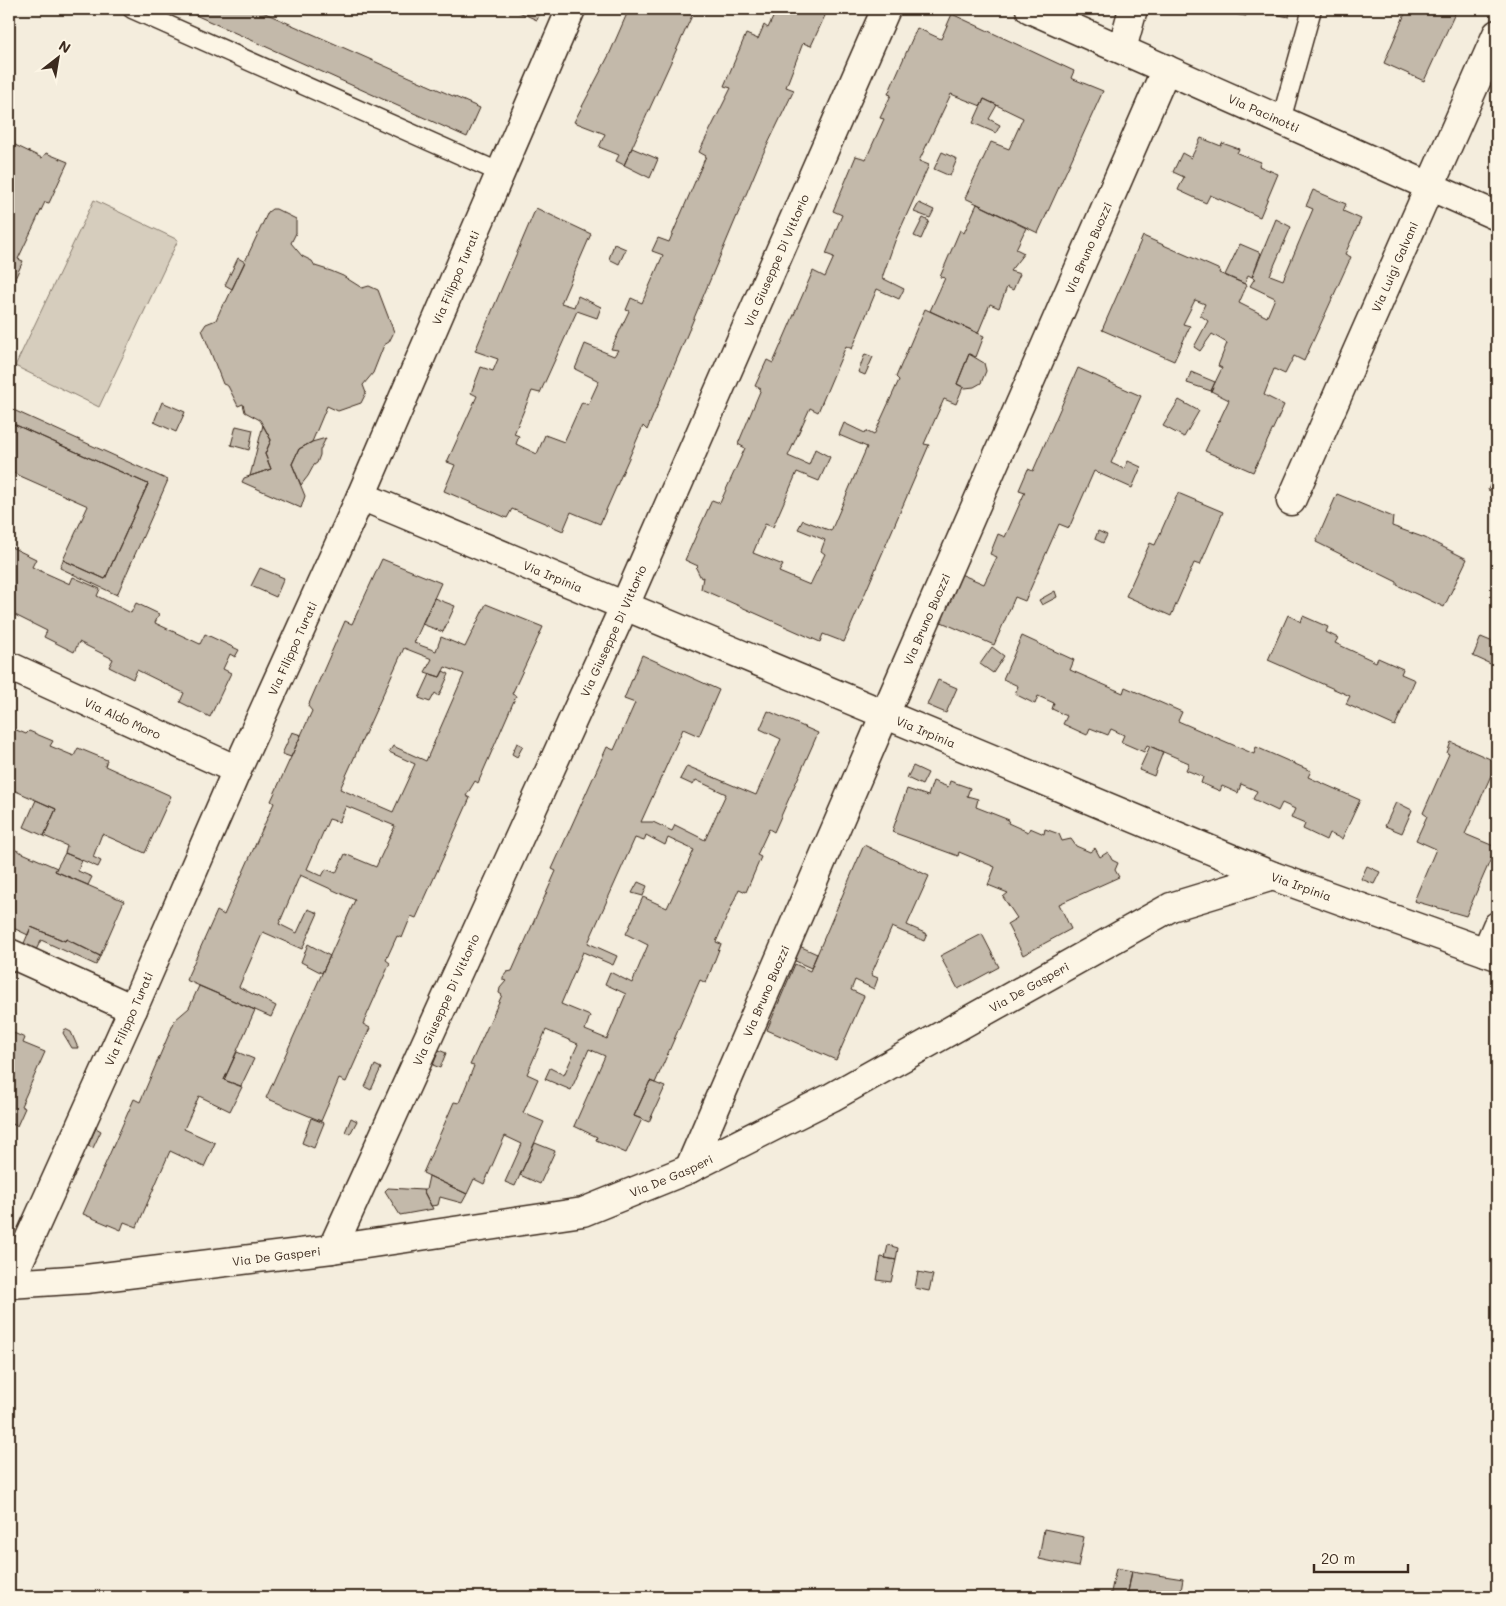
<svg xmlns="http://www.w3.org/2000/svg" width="1506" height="1606" viewBox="0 0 1506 1606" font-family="Mali,sans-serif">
<rect width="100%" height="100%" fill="#f4eddd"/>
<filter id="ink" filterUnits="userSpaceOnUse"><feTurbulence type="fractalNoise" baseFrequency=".02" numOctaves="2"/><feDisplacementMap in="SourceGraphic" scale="10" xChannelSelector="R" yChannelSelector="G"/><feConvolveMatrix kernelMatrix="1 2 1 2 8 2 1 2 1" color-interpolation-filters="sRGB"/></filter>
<g filter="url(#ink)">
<path fill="#d6cdbd" stroke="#887c6e" d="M 94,200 L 178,240 L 99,407 L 15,366 Z"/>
<path fill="#c3b9aa" stroke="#3b2a1e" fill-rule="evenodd" d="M 182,9 L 256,9 L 480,108 L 467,137 Z
M 512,9 L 542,9 L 537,20 Z
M 629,9 L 695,9 L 624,165 L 616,161 L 619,155 L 599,147 L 605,134 L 574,122 L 609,55 Z
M 777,9 L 828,9 L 811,46 L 803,43 L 786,87 L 794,90 L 763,154 L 647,430 L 643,426 L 600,524 L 571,512 L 563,531 L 512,509 L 507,518 L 444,491 L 455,465 L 447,462 L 477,396 L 471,393 L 481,367 L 493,371 L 498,359 L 475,351 L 536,208 L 591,234 L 561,303 L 574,307 L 578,296 L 601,307 L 597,318 L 577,311 L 540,393 L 532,391 L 514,434 L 519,436 L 516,444 L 537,454 L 545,435 L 564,442 L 582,402 L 588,405 L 599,381 L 575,369 L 585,344 L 614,356 L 618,350 L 611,349 L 629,311 L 626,310 L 631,298 L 642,303 L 663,255 L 652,251 L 658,238 L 669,242 L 706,156 L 699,152 L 731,88 L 724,86 L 746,34 L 758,39 L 764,25 L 768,28 Z
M 1222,9 L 1248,9 L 1246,16 L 1221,12 Z
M 1249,9 L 1291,9 L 1289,17 Z
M 1407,9 L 1457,9 L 1424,81 L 1384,63 Z
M 952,14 L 1074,71 L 1071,78 L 1103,91 L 1038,233 L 965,198 L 991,142 L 1009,149 L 1023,118 L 984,99 L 981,106 L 951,94 L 919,161 L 929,165 L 895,241 L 882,278 L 904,289 L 899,299 L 877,289 L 852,349 L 846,346 L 818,412 L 810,408 L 788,456 L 809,465 L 815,449 L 830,457 L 819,481 L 797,472 L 773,527 L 765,524 L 753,553 L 783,565 L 779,572 L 810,585 L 825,554 L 821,551 L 825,540 L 798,529 L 803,520 L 831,531 L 867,447 L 839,435 L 844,423 L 865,433 L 866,431 L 874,435 L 899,380 L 896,377 L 925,309 L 984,336 L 976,357 L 969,354 L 957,384 L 963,387 L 956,404 L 944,399 L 924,444 L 929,445 L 844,642 L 823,634 L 820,642 L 701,589 L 703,577 L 701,578 L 696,568 L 698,566 L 685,560 L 712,500 L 720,503 L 745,448 L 738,444 L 761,389 L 755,386 L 767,360 L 773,363 L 813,271 L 825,277 L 834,257 L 826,254 L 842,215 L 833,211 L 856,156 L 866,159 L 884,119 L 880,118 L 891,95 L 888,94 L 917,28 L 941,39 Z
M 984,99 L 997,105 L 989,119 L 1000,125 L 996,133 L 973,123 Z
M 9,121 L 15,145 L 42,158 L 46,153 L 68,162 L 49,203 L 45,202 L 18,259 L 23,261 L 13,283 L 9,289 Z
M 1201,138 L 1221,146 L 1222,143 L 1239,149 L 1237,153 L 1261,162 L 1259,166 L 1278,174 L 1260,217 L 1210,195 L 1206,203 L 1178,190 L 1184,177 L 1173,172 L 1182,153 L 1191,158 Z
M 632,148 L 658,159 L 650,178 L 624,165 Z
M 942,152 L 957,159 L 950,176 L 934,169 Z
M 1313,190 L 1346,204 L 1343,211 L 1361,219 L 1345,254 L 1351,257 L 1304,361 L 1294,356 L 1285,374 L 1274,369 L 1264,395 L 1284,405 L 1253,472 L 1205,451 L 1229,400 L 1211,391 L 1222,368 L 1218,366 L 1227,343 L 1212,334 L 1200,351 L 1194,347 L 1208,321 L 1200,315 L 1205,304 L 1195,300 L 1183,324 L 1190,326 L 1174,361 L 1102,330 L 1143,236 L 1220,270 L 1219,273 L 1247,285 L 1239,303 L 1267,317 L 1275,298 L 1250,286 L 1255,278 L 1252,277 L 1276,219 L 1291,227 L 1270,275 L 1283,280 L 1313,209 L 1306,206 Z
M 919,203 L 934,210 L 930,218 L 914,212 Z
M 977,204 L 1026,228 L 1016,249 L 1024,253 L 1010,271 L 1020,274 L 1013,290 L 1007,287 L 999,308 L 990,304 L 978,333 L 930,311 L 945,278 L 940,277 L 960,230 L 964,233 Z
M 272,209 L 276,209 L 296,219 L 296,233 L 291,243 L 302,256 L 312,261 L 315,266 L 331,271 L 343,276 L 362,288 L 369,286 L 378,290 L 394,332 L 389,342 L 384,345 L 373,373 L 363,385 L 366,393 L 361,403 L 338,411 L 327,406 L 312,442 L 299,449 L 292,464 L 305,496 L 301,508 L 242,482 L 244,478 L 271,469 L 265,454 L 271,440 L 260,420 L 245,412 L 243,404 L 238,406 L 228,386 L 223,384 L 202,330 L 206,324 L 216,320 L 223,304 L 226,302 L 268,212 Z
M 923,218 L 929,221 L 921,239 L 914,236 Z
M 614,244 L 626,249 L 619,264 L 609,259 Z
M 1240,244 L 1261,253 L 1252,277 L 1248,275 L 1245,284 L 1225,275 Z
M 238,258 L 245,262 L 232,289 L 225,285 Z
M 865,354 L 873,357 L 865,375 L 858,372 Z
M 969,354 L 984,363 L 986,371 L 981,383 L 974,387 L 965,388 L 957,384 Z
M 1078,368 L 1141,396 L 1111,463 L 1124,469 L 1128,461 L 1141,467 L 1132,488 L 1094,471 L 1069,528 L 1059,524 L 1025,601 L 1015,597 L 994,645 L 937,620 L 958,573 L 984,584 L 997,557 L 990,554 L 998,534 L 1005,537 L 1025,492 L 1019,490 L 1028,469 L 1033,471 Z
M 1191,372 L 1215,382 L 1211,391 L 1187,383 Z
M 1179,400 L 1199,411 L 1184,437 L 1163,426 Z
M 162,402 L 185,412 L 176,432 L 154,422 Z
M 9,408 L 168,480 L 117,595 L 60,568 L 63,560 L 105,579 L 148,484 L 9,422 Z
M 9,422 L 148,484 L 105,579 L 63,560 L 88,506 L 9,471 Z
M 263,425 L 271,440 L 265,454 L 271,469 L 250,476 Z
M 236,426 L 253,430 L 249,450 L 231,445 Z
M 326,438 L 320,450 L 320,455 L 317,463 L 314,465 L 308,476 L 301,485 L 292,464 L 299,449 L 312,442 Z
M 1497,468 L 1497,494 L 1488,490 Z
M 1178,493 L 1223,512 L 1200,565 L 1194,563 L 1171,616 L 1126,596 L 1150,543 L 1155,545 Z
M 1337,494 L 1393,517 L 1392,526 L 1425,538 L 1467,559 L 1444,607 L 1397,585 L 1397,582 L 1316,542 Z
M 1098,531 L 1107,535 L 1103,543 L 1095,539 Z
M 9,546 L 36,559 L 32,567 L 70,584 L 73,577 L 100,589 L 97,596 L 131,613 L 136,603 L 159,614 L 155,623 L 200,644 L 205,634 L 239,650 L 235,657 L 230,654 L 223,669 L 231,673 L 210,717 L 180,702 L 184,693 L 137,670 L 133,679 L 109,667 L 113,659 L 79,642 L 74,652 L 44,637 L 47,631 L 9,612 Z
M 382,559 L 441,583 L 414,643 L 436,651 L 441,637 L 465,647 L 486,604 L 543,627 L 512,694 L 516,696 L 478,783 L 475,781 L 466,796 L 470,798 L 416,918 L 411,916 L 402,938 L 397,936 L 386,960 L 390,963 L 363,1024 L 370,1028 L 346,1082 L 339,1079 L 321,1121 L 266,1098 L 355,900 L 300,875 L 279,924 L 297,933 L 308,909 L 318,913 L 302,949 L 263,932 L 239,987 L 276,1006 L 271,1017 L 186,980 L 217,911 L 224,915 L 274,803 L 271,801 L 312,711 L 308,706 L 345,621 L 352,624 ZM 404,648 L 432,659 L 425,672 L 440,677 L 445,667 L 464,674 L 426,761 L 393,746 L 389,752 L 415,764 L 393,812 L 340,789 ZM 346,806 L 395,826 L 376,867 L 345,854 L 336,873 L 326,869 L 322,876 L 307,869 L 329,819 L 339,822 Z
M 260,568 L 284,578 L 276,597 L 251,586 Z
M 1055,591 L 1057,597 L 1042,605 L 1039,600 Z
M 434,598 L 455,606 L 443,632 L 422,624 Z
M 1288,615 L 1301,622 L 1303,616 L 1328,627 L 1326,632 L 1338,638 L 1335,643 L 1376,662 L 1378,658 L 1403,669 L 1401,674 L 1415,680 L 1395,726 L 1346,704 L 1350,696 L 1268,660 Z
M 1497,633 L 1497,667 L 1473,656 L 1481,637 L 1493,642 Z
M 1022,636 L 1074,660 L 1070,670 L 1123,693 L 1125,687 L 1182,712 L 1178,721 L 1254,754 L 1256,747 L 1311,771 L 1308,777 L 1360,800 L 1342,839 L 1329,833 L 1326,840 L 1303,829 L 1305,824 L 1291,818 L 1295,809 L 1282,803 L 1278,811 L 1253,799 L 1257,791 L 1241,784 L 1238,793 L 1222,786 L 1220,791 L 1201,783 L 1203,777 L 1186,770 L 1189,763 L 1147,745 L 1144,752 L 1121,742 L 1124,735 L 1111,729 L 1108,735 L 1090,728 L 1087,735 L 1063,724 L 1067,716 L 1052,709 L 1054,703 L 1038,696 L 1035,704 L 1015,694 L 1018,686 L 1003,679 Z
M 992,647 L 1004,656 L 993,673 L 980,664 Z
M 642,655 L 719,690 L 699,736 L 683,729 L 641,822 L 653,822 L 672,831 L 675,825 L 705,840 L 726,794 L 696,780 L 693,785 L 680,779 L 687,766 L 756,795 L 781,739 L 760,729 L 768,711 L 818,733 L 774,832 L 769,829 L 757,855 L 761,857 L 746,892 L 739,889 L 716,942 L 721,944 L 706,983 L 700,980 L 655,1083 L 650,1081 L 634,1116 L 642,1119 L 626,1153 L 596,1140 L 597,1137 L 574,1126 L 605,1056 L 589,1049 L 571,1090 L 545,1079 L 550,1068 L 564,1075 L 578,1044 L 546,1030 L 527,1074 L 538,1079 L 523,1113 L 544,1122 L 515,1186 L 505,1182 L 522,1144 L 505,1136 L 484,1184 L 474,1179 L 467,1194 L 423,1173 L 454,1102 L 459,1103 L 474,1066 L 470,1065 L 502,995 L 499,993 L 500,988 L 506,981 L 503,980 L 503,977 L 507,972 L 512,971 L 556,871 L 552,869 L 607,747 L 614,750 L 635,703 L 624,699 ZM 646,835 L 665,845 L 668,838 L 694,850 L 667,908 L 643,897 L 626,934 L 648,945 L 632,983 L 610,972 L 605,984 L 626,994 L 607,1039 L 585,1030 L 590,1016 L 561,1004 L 583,952 L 613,965 L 617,956 L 588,943 L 635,838 L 644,841 Z
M 443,671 L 449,674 L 439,696 L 435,693 L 430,702 L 419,698 L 430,674 L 440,677 Z
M 938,680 L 957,688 L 946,713 L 927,705 Z
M 9,721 L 12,722 L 9,727 L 26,734 L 29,731 L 53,741 L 50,746 L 74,756 L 78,748 L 107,760 L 105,766 L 171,796 L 145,853 L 102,834 L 93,857 L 101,861 L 98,867 L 65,853 L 67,846 L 44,836 L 56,809 L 9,788 Z
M 292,732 L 301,735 L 291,757 L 282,754 Z
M 1451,742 L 1497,762 L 1465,834 L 1496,847 L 1466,916 L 1414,901 L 1436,849 L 1416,840 L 1427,816 L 1423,813 L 1449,754 L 1447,753 Z
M 517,743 L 523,746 L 517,757 L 512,754 Z
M 1150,746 L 1163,752 L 1154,776 L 1139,770 Z
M 913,766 L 928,773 L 922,785 L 907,778 Z
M 933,781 L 948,787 L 950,781 L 970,788 L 967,796 L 978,799 L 976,807 L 1009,820 L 1008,823 L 1028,832 L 1030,828 L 1044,834 L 1045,829 L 1059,834 L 1062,841 L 1071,839 L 1076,846 L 1090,852 L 1095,848 L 1100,857 L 1108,852 L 1112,860 L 1118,863 L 1115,870 L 1119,877 L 1059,904 L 1071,929 L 1023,955 L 1007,924 L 1017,918 L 1003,897 L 1008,893 L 988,885 L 995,867 L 959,852 L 958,856 L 892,832 L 907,789 L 928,796 Z
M 36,800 L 56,809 L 44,836 L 24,827 Z
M 1396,802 L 1412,810 L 1402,833 L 1385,826 Z
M 864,845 L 929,876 L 907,925 L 927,934 L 924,941 L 892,927 L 871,975 L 878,978 L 874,989 L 855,980 L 851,990 L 864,996 L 836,1060 L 767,1030 L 795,964 L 810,971 Z
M 9,847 L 57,868 L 55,871 L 124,901 L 100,956 L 66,939 L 65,941 L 31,927 L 28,935 L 9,926 Z
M 65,853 L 82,860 L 78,871 L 92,877 L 88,885 L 55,871 Z
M 1367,866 L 1380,872 L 1374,884 L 1361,879 Z
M 638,882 L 647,886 L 643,896 L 632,893 Z
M 31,927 L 65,941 L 66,939 L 100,956 L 96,965 L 41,940 L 34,954 L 22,948 Z
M 982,934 L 999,967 L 958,989 L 940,956 Z
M 308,944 L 330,956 L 322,973 L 301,962 Z
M 797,945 L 817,954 L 811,968 L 791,959 Z
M 199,986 L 255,1010 L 224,1080 L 242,1087 L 230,1111 L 199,1096 L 184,1129 L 215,1143 L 204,1167 L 170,1151 L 137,1227 L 124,1222 L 121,1230 L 83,1214 L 134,1099 L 140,1102 L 175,1020 L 189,1008 Z
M 65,1029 L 71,1032 L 78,1048 L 72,1048 L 63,1033 Z
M 9,1031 L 25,1038 L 23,1043 L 45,1052 L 21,1106 L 25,1108 L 17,1126 L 9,1123 Z
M 439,1050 L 446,1053 L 440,1068 L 433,1065 Z
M 237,1052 L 254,1059 L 241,1086 L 224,1080 Z
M 375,1065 L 381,1068 L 371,1090 L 365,1087 Z
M 650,1081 L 665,1087 L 649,1122 L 634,1116 Z
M 311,1118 L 324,1123 L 314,1148 L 302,1143 Z
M 351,1118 L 357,1121 L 350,1134 L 345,1132 Z
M 96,1128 L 101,1131 L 93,1148 L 88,1146 Z
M 535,1143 L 555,1151 L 540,1184 L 520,1175 Z
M 429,1176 L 467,1194 L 462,1203 L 440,1197 L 438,1205 L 431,1206 L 423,1190 L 426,1190 Z
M 388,1188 L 423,1190 L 433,1209 L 400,1215 L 385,1191 Z
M 888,1245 L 898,1248 L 896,1260 L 885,1258 Z
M 881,1257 L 896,1260 L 891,1282 L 877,1280 Z
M 918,1272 L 933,1275 L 929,1291 L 915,1288 Z
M 1044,1529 L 1084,1537 L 1078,1567 L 1039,1559 Z
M 1116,1568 L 1132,1571 L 1127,1597 L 1110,1597 Z
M 1132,1571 L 1183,1579 L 1180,1597 L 1127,1597 Z"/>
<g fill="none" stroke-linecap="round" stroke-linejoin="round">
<g stroke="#3b2a1e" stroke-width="21">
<path id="service" d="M 132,9 L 501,173
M 1281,120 L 1312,9"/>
</g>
<g stroke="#3b2a1e" stroke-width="31">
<g id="minor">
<path id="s1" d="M 1030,9 L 1497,216"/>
<path d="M 1122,49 L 1133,9"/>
<path id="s2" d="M 361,496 L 1273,876 L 1497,956"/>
<path id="s3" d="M 1291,501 L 1497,34"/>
<path id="s4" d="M 9,666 L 237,770"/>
<path d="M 1486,952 L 1497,926"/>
<path d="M 9,953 L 133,1009"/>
<path id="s5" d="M 689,1169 L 885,714 L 1166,69"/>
<path id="s6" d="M 332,1249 L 625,605 L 886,9"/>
<path id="s7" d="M 9,1284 L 133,1009 L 237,770 L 361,496 L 571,9"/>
<path id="s8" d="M 9,1284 L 86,1279 L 332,1249 L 583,1212 L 689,1169 L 832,1097 L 1171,907 L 1273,876"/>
</g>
</g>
<use href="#service" stroke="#fcf5e5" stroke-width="18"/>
<use href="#minor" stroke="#fcf5e5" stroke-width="28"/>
</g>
</g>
<g text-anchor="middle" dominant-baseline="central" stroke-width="4.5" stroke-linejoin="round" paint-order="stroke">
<g font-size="12" fill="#3b2a1e" stroke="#fcf5e5">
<text stroke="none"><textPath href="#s1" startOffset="256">Via Pacinotti</textPath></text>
<text stroke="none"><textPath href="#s5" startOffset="1004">Via Bruno Buozzi</textPath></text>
<text stroke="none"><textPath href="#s6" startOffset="1084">Via Giuseppe Di Vittorio</textPath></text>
<text stroke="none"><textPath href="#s3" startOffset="256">Via Luigi Galvani</textPath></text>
<text stroke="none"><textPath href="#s7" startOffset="1101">Via Filippo Turati</textPath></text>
<text stroke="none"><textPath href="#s2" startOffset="208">Via Irpinia</textPath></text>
<text stroke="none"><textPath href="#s5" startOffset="599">Via Bruno Buozzi</textPath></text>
<text stroke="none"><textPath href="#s6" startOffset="679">Via Giuseppe Di Vittorio</textPath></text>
<text stroke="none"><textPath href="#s7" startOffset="696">Via Filippo Turati</textPath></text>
<text stroke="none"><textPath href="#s4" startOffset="125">Via Aldo Moro</textPath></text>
<text stroke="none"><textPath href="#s2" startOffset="612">Via Irpinia</textPath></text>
<text stroke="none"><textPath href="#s2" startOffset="1018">Via Irpinia</textPath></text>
<text stroke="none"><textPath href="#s8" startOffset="1079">Via De Gasperi</textPath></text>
<text stroke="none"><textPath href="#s5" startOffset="194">Via Bruno Buozzi</textPath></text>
<text stroke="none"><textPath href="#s6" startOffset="274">Via Giuseppe Di Vittorio</textPath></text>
<text stroke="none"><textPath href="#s7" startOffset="291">Via Filippo Turati</textPath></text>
<text stroke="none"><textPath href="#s8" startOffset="674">Via De Gasperi</textPath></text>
<text stroke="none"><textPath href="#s8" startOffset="269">Via De Gasperi</textPath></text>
</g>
</g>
<rect width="1506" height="1606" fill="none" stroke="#fcf5e5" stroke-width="30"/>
<rect x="15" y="15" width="1476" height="1576" fill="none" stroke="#3b2a1e" stroke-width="2" filter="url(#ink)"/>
<g transform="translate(58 58) rotate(31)" stroke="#fcf5e5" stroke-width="4" paint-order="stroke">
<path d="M0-4L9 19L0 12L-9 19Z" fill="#3b2a1e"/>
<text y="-8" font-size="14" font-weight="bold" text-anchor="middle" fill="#3b2a1e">N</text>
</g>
<path d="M1314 1564v8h94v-8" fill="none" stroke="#3b2a1e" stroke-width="2.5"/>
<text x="1321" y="1564" font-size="15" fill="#3b2a1e" stroke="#fcf5e5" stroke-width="4" paint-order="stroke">20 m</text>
</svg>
